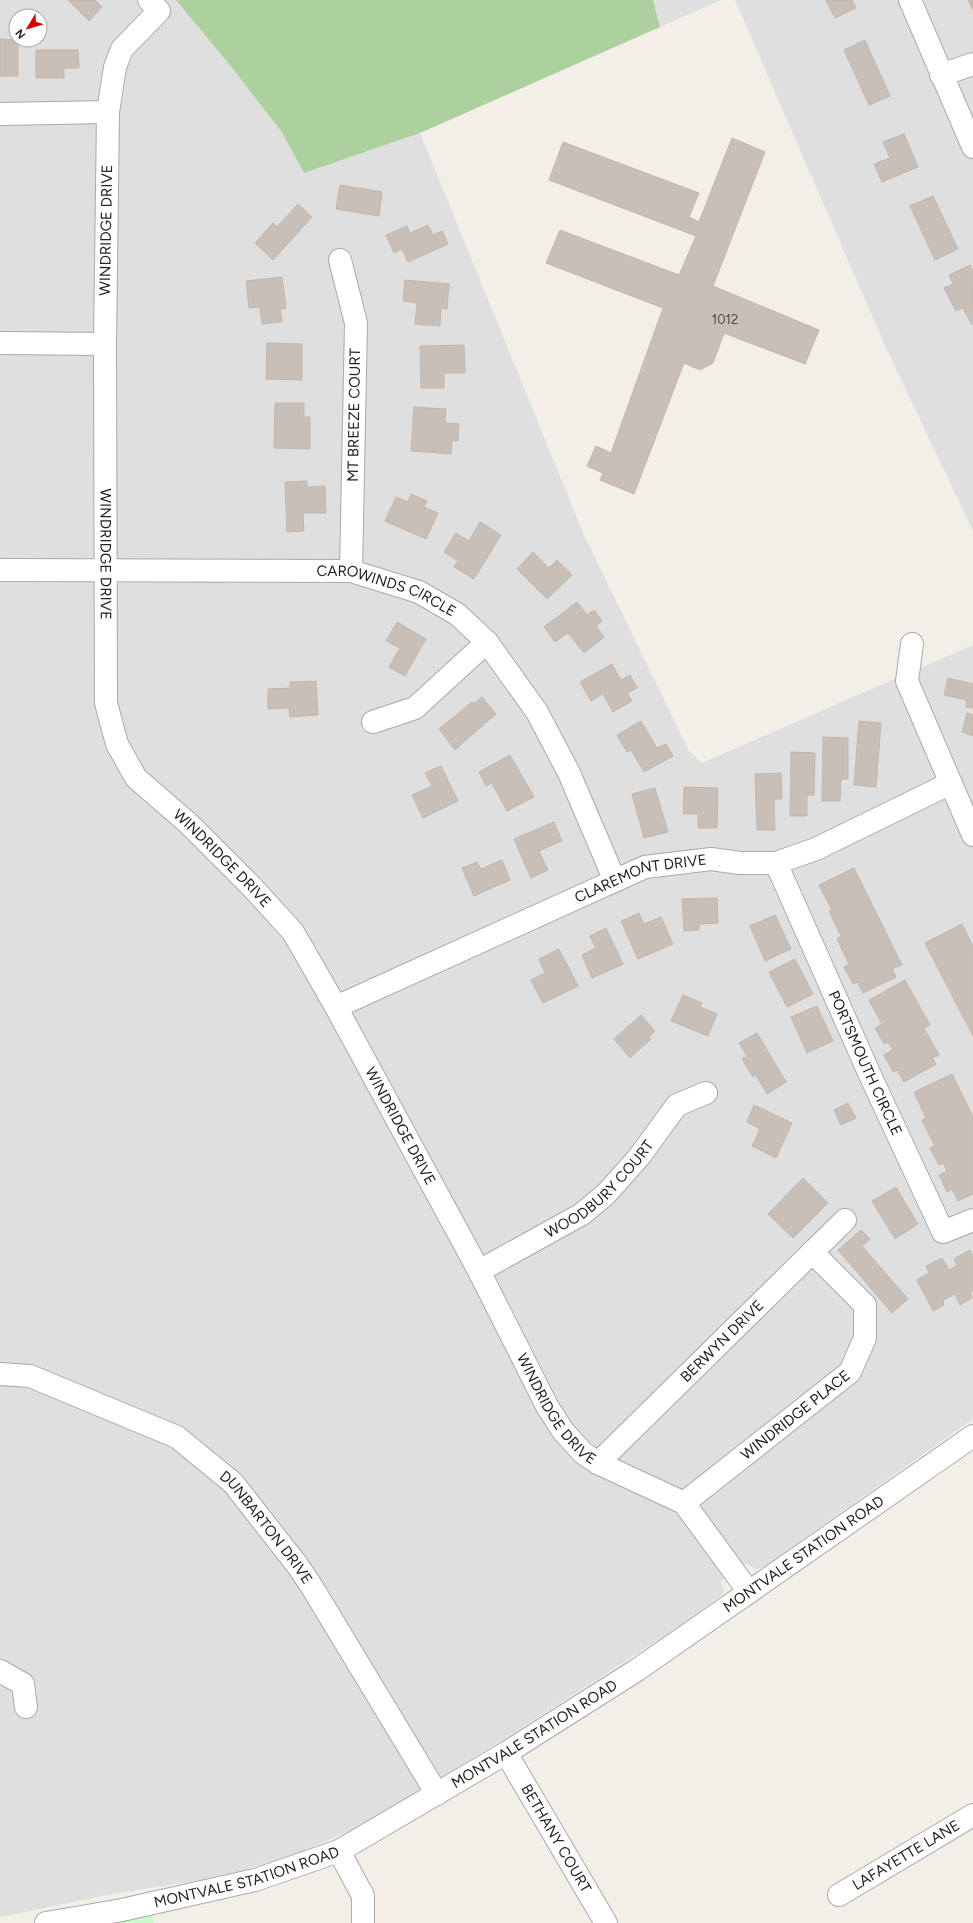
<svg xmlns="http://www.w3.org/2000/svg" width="973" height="1923" viewBox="0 0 973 1923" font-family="Figtree,sans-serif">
<rect width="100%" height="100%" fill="#f2efe9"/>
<path fill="#e0dfdf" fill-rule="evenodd" d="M 0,0 L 176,0 L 233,69 L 283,134 L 304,173 L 420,133 L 584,535 L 689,751 L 702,763 L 973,645 L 973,1419 L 762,1568 L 756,1569 L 746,1564 L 721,1581 L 724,1589 L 722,1595 L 666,1635 L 504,1739 L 355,1829 L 298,1853 L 243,1870 L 200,1880 L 107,1895 L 0,1917 ZM 16,16 L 40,16 L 40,40 L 16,40 Z
M 653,0 L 721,0 L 660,27 Z
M 735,0 L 973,0 L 973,531 L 887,350 Z"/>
<path fill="#add19e" d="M 176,0 L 653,0 L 660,27 L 420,133 L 304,173 L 283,134 L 233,69 Z"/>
<path fill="#c8facc" d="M 150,1903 L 154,1923 L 46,1923 Z"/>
<path fill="#c7bfb8" stroke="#c4b6ab" d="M 68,0 L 95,0 L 102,7 L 89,21 Z
M 826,0 L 852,0 L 856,8 L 835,18 Z
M 968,0 L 973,0 L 973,10 Z
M 0,39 L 18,40 L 18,76 L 0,76 Z
M 865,40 L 890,96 L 869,105 L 844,50 Z
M 36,50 L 78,50 L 79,68 L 64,68 L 64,78 L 36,78 Z
M 904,134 L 918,167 L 882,182 L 874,164 L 890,158 L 883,142 Z
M 732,138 L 765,152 L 713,286 L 819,330 L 805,364 L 724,333 L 713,363 L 700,370 L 684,363 L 634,494 L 600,480 L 603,473 L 587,466 L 596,446 L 611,453 L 663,308 L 546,263 L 560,230 L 679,275 L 696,236 L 549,180 L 563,142 L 699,193 L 689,217 L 699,222 Z
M 340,185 L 382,192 L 379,216 L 336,209 Z
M 933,196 L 958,249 L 935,260 L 910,206 Z
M 298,204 L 312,217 L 273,260 L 255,243 L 273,223 L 277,227 Z
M 428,225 L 433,235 L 442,231 L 448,244 L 408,262 L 402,249 L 394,253 L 386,235 L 407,226 L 410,233 Z
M 970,265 L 973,271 L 972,325 L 963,308 L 956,311 L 944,288 L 953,284 L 949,275 Z
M 282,277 L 286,308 L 280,309 L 282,322 L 262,324 L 260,307 L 249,308 L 246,281 Z
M 405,280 L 449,284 L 447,309 L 441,308 L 440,326 L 415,324 L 417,303 L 403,301 Z
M 267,343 L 302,344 L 302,380 L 266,379 Z
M 464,345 L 465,373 L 444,373 L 444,388 L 421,388 L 420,346 Z
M 275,403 L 304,403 L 304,417 L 310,417 L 310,449 L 274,448 Z
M 414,407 L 446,409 L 445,423 L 459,424 L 458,441 L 452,440 L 451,454 L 411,451 Z
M 307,481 L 307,487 L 325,486 L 326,513 L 303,513 L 304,531 L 287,532 L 285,482 Z
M 411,494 L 427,501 L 424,507 L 438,513 L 426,539 L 385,521 L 396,497 L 408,502 Z
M 480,522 L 501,535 L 474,579 L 454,567 L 458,561 L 444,552 L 456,533 L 469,541 Z
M 533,552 L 549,568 L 557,560 L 572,575 L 547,599 L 517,569 Z
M 577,602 L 587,615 L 594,610 L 602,621 L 596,626 L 604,637 L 584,653 L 568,633 L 555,642 L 544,627 Z
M 397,622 L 426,639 L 405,676 L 389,667 L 400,648 L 386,641 Z
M 612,664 L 621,680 L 630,675 L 637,688 L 627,693 L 632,701 L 613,712 L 603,694 L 591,701 L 580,682 Z
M 948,678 L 973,684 L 973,708 L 966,707 L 967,700 L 944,695 Z
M 316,681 L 318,715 L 290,717 L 289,708 L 268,709 L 268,689 L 290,688 L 290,682 Z
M 482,697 L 496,714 L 455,750 L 439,729 L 472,702 L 473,704 Z
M 967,713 L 973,715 L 973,736 L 962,732 Z
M 641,721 L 657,748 L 666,744 L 673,756 L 644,772 L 631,750 L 627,752 L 617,735 Z
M 859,721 L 881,723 L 876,787 L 854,785 Z
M 823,737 L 848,738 L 848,779 L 841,779 L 840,801 L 822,801 Z
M 791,752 L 815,753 L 814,795 L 807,795 L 807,816 L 790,816 Z
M 510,755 L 534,797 L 507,811 L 492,783 L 486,786 L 479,772 Z
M 441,766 L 458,801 L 423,818 L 412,795 L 432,786 L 425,773 Z
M 781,773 L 782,799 L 774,799 L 775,830 L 757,830 L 755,774 Z
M 684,787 L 718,788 L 717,828 L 698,828 L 698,814 L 683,814 Z
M 655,788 L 668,832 L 644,838 L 632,794 Z
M 554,822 L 562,841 L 539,851 L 548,870 L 531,878 L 514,839 Z
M 502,860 L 510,880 L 474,896 L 462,868 L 477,862 L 481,869 Z
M 854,868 L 902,965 L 892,969 L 896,977 L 863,993 L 857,982 L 853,984 L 844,967 L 849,964 L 837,939 L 841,936 L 829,911 L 832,910 L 819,885 Z
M 717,898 L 718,923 L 699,924 L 699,930 L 684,931 L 682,899 Z
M 639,913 L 644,924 L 661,917 L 673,944 L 638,959 L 621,921 Z
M 775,915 L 791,949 L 765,961 L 750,926 Z
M 962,924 L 973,946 L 973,1036 L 925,943 Z
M 606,928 L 623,964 L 592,978 L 582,955 L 596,948 L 590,936 Z
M 559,949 L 578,986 L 543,1003 L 531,980 L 545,973 L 539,959 Z
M 795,959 L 813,994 L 787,1007 L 769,972 Z
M 905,980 L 930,1025 L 924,1028 L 939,1055 L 932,1058 L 936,1064 L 904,1082 L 897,1070 L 893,1072 L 884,1055 L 893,1050 L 888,1042 L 884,1044 L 875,1028 L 882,1024 L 869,1000 Z
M 683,995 L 702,1003 L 700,1007 L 717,1014 L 708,1036 L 671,1021 Z
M 817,1006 L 833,1041 L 807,1053 L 791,1017 Z
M 641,1015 L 655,1031 L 649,1037 L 651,1039 L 630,1058 L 614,1039 Z
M 757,1033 L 786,1082 L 767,1094 L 756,1075 L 753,1077 L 742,1059 L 747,1056 L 739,1043 Z
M 952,1074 L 973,1117 L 973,1194 L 958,1201 L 952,1189 L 947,1192 L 939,1175 L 947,1171 L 943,1163 L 939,1165 L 930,1148 L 935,1146 L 922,1120 L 926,1118 L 914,1092 Z
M 848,1103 L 856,1118 L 841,1125 L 834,1110 Z
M 754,1105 L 792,1123 L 776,1158 L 752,1146 L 760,1129 L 747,1122 Z
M 803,1178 L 828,1203 L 793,1238 L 768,1214 Z
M 896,1187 L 918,1224 L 895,1239 L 872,1201 Z
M 861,1230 L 870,1239 L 862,1246 L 908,1299 L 892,1313 L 838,1250 Z
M 970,1250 L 973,1256 L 973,1291 L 970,1291 L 972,1298 L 960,1305 L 955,1294 L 943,1300 L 944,1305 L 933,1311 L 917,1280 L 929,1273 L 926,1266 L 942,1258 L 949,1270 L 957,1266 L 954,1259 Z"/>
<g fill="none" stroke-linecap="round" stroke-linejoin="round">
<g stroke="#a9a9a9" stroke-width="24">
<g id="minor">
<path id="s1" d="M 149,0 L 159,11 L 122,49 L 115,67 L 108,112 L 105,344 L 106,703 L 117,744 L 136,778 L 188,823 L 251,886 L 293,932 L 336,1007 L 479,1271 L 547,1406 L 563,1431 L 583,1453 L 598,1463 L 684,1503 L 749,1592"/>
<path d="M 910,0 L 973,147"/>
<path d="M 941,75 L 973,64"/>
<path d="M 0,114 L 108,112"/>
<path d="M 340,260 L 356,323 L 351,571"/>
<path d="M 0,343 L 105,344"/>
<path id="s2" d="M 0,570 L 351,571 L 419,592 L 457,614 L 487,642 L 537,712 L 569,773 L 615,881"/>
<path d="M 912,644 L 907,681 L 973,835"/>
<path d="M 373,722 L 415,708 L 487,642"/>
<path id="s3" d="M 776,863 L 870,1075 L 943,1232 L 973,1220"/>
<path id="s4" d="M 336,1007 L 645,867 L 711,859 L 740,863 L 776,863 L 816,849 L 951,783"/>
<path id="s5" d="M 479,1271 L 582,1214 L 606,1194 L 639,1157 L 677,1105 L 706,1093"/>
<path id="s6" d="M 0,1374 L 30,1376 L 177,1437 L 233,1483 L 298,1566 L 312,1587 L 437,1794"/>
<path id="s7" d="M 598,1463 L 845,1220"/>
<path id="s8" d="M 684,1503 L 850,1372 L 865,1338 L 865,1305 L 812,1252"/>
<path d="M 0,1671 L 23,1684 L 26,1707"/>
<path id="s9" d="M 506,1753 L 606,1923"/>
<path d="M 339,1851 L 363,1896 L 363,1923"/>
<path id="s10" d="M 839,1895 L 973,1815"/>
<path id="s11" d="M 46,1923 L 122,1910 L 255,1880 L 339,1851 L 506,1753 L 637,1670 L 973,1436"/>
</g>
</g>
<use href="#minor" stroke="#fff" stroke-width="22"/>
</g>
<g text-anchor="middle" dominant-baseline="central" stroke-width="3" stroke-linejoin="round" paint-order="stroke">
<g font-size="13" fill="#4b4948">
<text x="725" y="319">1012</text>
</g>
<g font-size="15" fill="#222" stroke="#fff">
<text transform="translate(106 230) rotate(-89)">WINDRIDGE DRIVE</text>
<text transform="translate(354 415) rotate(-89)">MT BREEZE COURT</text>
<text stroke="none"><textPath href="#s1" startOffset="575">WINDRIDGE DRIVE</textPath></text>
<text stroke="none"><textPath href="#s2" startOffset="390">CAROWINDS CIRCLE</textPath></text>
<text stroke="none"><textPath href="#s1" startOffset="923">WINDRIDGE DRIVE</textPath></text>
<text stroke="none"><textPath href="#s4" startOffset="332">CLAREMONT DRIVE</textPath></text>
<text stroke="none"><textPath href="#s3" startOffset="219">PORTSMOUTH CIRCLE</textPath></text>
<text stroke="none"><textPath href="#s1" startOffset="1247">WINDRIDGE DRIVE</textPath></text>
<text stroke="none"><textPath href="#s5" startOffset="147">WOODBURY COURT</textPath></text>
<text stroke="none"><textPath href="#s7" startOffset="174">BERWYN DRIVE</textPath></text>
<text stroke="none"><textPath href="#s1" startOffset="1571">WINDRIDGE DRIVE</textPath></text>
<text stroke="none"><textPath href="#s8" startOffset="142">WINDRIDGE PLACE</textPath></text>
<text stroke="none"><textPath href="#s6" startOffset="317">DUNBARTON DRIVE</textPath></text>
<text stroke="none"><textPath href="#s11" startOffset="854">MONTVALE STATION ROAD</textPath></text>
<text stroke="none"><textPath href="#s11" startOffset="530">MONTVALE STATION ROAD</textPath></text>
<text stroke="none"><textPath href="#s9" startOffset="99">BETHANY COURT</textPath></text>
<text stroke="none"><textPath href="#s10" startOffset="78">LAFAYETTE LANE</textPath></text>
<text stroke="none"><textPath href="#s11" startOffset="206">MONTVALE STATION ROAD</textPath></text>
</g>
</g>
<g transform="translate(28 28) rotate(232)"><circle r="19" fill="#ffffff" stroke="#a7a7a7"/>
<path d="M0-3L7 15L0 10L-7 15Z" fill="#d40000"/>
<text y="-6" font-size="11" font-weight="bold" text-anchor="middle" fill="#222222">N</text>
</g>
</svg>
